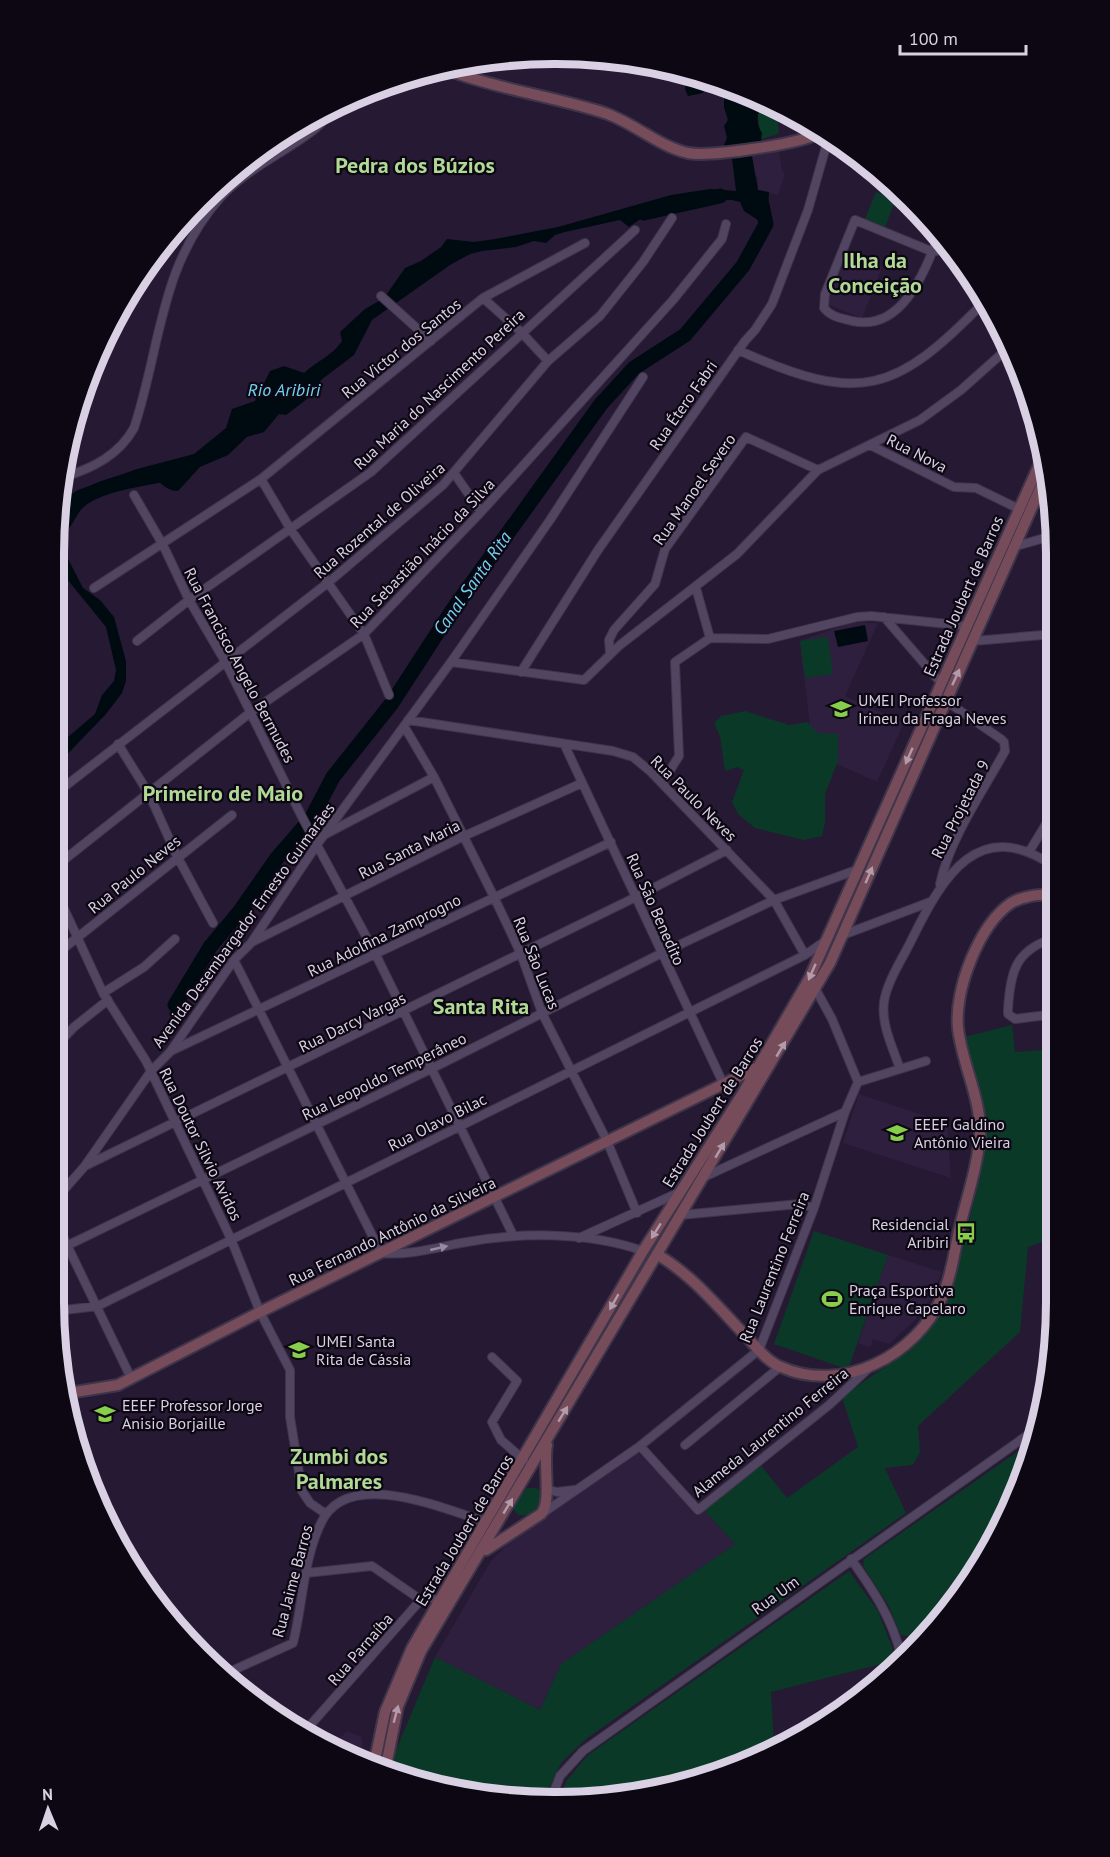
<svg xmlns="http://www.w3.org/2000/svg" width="1110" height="1857" viewBox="0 0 1110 1857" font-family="'PT Sans',sans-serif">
<rect width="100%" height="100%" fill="#261933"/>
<path fill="#2e1f3f" d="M 779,151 L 782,171 L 785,173 L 778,195 L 758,190 L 758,178 L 732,158 Z
M 845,252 L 882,267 L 862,318 L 824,303 Z
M 852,622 L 878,623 L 845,696 L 904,723 L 877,782 L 813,753 L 800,641 Z
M 859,1094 L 947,1123 L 951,1178 L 843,1143 Z
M 888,1255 L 942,1272 L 931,1298 L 915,1320 L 889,1344 L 873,1339 L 870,1347 L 858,1343 Z
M 637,1451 L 697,1513 L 704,1510 L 735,1544 L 561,1664 L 540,1710 L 435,1657 L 491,1561 L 506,1546 Z
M 347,1731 L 362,1737 L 363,1760 L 334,1744 Z"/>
<path fill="#0b3928" d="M 763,101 L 775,107 L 779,131 L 778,134 L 761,139 L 758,116 Z
M 876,192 L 896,199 L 885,227 L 865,219 Z
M 828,637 L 833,674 L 805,678 L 800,641 Z
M 745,711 L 789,725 L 807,722 L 818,733 L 838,734 L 838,761 L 825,794 L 825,822 L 822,836 L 803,840 L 755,828 L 738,814 L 732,802 L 744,770 L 737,767 L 725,771 L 720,736 L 714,723 L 721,716 Z
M 1012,1025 L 1015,1052 L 1055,1049 L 1053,1094 L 1055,1237 L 1028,1247 L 1020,1332 L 918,1426 L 920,1452 L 913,1465 L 885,1468 L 906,1513 L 586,1739 L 561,1763 L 543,1801 L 392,1775 L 396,1750 L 435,1657 L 540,1710 L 561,1664 L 735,1544 L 704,1510 L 759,1463 L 787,1498 L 858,1447 L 842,1397 C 874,1374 913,1351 936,1319 C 953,1295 989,1153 986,1125 C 983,1095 971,1065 964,1037 Z
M 814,1231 L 888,1255 L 849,1367 L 841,1367 L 774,1344 Z
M 1034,1440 L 1029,1463 L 971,1581 L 918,1638 L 901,1635 L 887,1603 L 863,1566 L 864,1559 Z
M 527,1488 L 536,1488 L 541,1491 L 540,1507 L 529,1515 L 518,1515 L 512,1508 Z
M 849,1571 L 878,1611 L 897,1660 L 771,1692 L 774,1745 L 716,1777 L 557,1803 L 567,1780 L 588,1755 Z"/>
<path fill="#000b11" d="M 687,74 L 747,92 L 763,101 C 757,111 755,123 762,133 L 759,155 L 752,156 L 758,190 L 769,192 L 767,226 L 744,211 L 740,202 L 732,200 L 683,201 L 679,209 C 660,202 643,218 629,227 L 620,220 L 565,232 L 555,235 L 546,243 L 534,241 L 516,247 L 482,251 L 470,254 L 450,265 L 372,320 L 354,355 L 321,380 L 311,396 L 286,415 L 279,414 L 264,432 L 247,437 L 228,455 L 200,467 L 178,491 C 164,491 158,477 146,475 L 97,490 L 73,503 L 66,535 L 66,555 L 83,588 L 100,600 L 114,617 L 126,661 L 126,681 L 122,693 L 106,714 L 55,767 L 55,748 L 95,714 L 102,695 L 114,681 L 116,670 L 106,627 L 67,579 L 55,559 L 55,526 L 66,511 L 67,497 L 78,490 L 137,469 L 194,454 L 226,428 L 232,409 L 255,401 L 270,371 L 284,366 L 304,373 C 317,361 332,356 342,341 L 340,332 L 365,309 L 384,298 L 405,268 L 421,261 L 441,247 L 447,239 L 474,242 L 495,239 L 558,227 L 671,195 L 710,189 L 736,191 L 732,158 L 728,159 L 724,145 L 727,138 L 724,126 L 728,120 L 724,107 L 724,91 L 706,85 L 703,93 L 688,96 L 685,89 Z
M 865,625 L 868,641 L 838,647 L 834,631 Z"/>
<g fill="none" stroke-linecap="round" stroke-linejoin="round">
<path stroke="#000b11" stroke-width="15" d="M 644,213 L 720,196
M 58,529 C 67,522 69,511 77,503 C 98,483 144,479 171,473
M 175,1005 L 210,947 L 240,911 L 277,858 L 311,819 L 333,777 L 392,703 L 451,612 L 601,404 L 634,368 L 685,335 L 743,266 L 766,224 L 762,205"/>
<g stroke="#3f354a" stroke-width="10">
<path id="street" d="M 939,235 C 924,273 902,332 852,321 C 841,318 831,317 824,308 L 825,294 L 855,220 L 933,252 L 948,247
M 381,296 L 431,341
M 483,298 L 521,332 L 548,361
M 738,350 C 860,405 895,394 986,300
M 870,445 L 954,487 L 976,488 L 1019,509
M 454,473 L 481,512
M 64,477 C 93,468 119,455 134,428 C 161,347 159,267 220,198 C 247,168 285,153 316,128 C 324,121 331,113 339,105
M 261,479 L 291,530 L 364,634 L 389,695
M 134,495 L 163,545 L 189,600 L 226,663 L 302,817 L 375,953 L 513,1235
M 1013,547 L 1055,535
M 94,588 L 261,479 L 483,298 L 585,243
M 696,588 L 710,638
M 884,617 L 941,683
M 137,641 L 189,600 L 371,472 L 635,230
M 973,641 L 1055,634
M 610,653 L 609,640 L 614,630 L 655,584 L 665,549 L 746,437 L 818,470
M 451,662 L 584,680 L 620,645 L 737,554 L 818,470 L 920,420 L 961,390 L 1007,349
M 521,672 L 598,550 L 745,341 L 755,330 L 772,304 L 808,210 L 829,136
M 408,720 L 613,751 L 633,757 L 651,772 L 774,900 L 805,955
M 404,726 L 434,777 L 494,897 L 521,954 L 542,1013 L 607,1141 L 637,1213
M 118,744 L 149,794 L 177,856 L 213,923
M 565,746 L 723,1083
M 662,783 L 679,756 L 675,662 L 710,638 L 768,639 L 857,617 L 871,616 L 967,626
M 55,794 L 329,582 L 443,485 L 548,361 L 600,316 L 643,262 L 672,218
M 326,834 L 434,777
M 1029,852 L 1055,809
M 55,867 L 251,712 L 364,634 L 481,512 L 673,300 L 722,239 L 726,224
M 940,884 C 949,840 983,791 1005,751 L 1004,742 L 1001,739 L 946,701
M 55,889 L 103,993 L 146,1061 L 231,1239 L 260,1312 L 290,1370 L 290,1417 L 302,1491 L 310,1503 L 326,1514
M 843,935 L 930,902
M 1055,938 C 1015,949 1010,973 1008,1010 L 1008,1014 L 1015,1019 L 1055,1014
M 252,942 L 462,837 L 582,783
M 54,956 L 232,815
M 234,960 L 381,1253 C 411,1256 437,1247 467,1242 C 522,1232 590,1232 643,1251
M 816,990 L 832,1019 L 858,1082
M 103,993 L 144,967 L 175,939
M 54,1048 L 74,1027 L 108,1000
M 171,1051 L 611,842
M 900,1069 C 893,1048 881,1025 884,1002 C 887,981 903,958 912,939 C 943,876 979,814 1055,867
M 85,1166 L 636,897 L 727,850
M 704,1177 L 845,1112
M 54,1201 L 84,1167 L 151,1071 L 170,1052 L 234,960 L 251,943 L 316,846 L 451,662 L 550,520 L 643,377
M 680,1215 L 799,1204 L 814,1208
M 54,1218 L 131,1378
M 579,1238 L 680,1192
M 54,1252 L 431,1069 L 660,954 L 774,900 L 859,869
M 56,1311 L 98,1306 L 108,1301 L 805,955 L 825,941
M 492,1357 L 517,1381 L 492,1422 L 501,1440 L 524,1460
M 685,1445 L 780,1367
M 640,1446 L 698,1510 L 829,1405 L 869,1368
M 79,1452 L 90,1480
M 546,1489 L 557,1492 L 574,1490
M 543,1513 L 640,1446 L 759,1350 L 814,1208 L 845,1112 L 858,1082 L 926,1061
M 851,1559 C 873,1590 892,1618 901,1655
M 306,1573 L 372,1566 L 421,1600
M 225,1674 L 293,1643 C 303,1604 303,1560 321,1523 C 347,1466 444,1509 486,1522
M 306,1730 L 418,1603 L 427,1598 L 439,1600
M 550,1802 L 560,1776 L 583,1751 L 1036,1429"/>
</g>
<g stroke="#3f354a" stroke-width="14">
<path id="secondary" d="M 442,68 C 496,89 551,96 605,113 C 634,123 658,146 688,153 C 710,157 802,144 822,132
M 658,1255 C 692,1275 717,1306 744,1334 C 755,1345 766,1361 781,1367 C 842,1394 916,1356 942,1297 C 953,1273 955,1244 962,1218 C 969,1191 978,1163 980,1134 C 981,1098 962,1064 958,1028 C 954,990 979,925 1011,903 C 1024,895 1040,895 1055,894
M 69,1393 L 118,1385 L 260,1312 L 758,1067
M 486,1550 L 541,1514 C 552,1502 543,1465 547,1445
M 374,1765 L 385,1712 L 412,1648 L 643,1251 L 743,1093 L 809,979 L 1044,454
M 385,1771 L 398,1706 L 421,1651 L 830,963 L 1047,473"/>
</g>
<use href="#street" stroke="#524561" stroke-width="8"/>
<use href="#secondary" stroke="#774c5a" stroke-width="10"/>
</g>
<defs><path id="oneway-solid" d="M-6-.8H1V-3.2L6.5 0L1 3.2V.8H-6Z" transform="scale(1.5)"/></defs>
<g fill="#b29cac">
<use href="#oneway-solid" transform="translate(956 677) rotate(-65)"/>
<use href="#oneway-solid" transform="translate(909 756) rotate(114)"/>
<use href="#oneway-solid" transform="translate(869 875) rotate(-67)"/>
<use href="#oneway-solid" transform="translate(812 972) rotate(114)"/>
<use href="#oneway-solid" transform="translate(781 1049) rotate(-59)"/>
<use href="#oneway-solid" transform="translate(720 1150) rotate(-59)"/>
<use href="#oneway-solid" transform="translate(656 1231) rotate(122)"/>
<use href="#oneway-solid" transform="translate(614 1302) rotate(120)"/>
<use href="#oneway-solid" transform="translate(563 1414) rotate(-59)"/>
<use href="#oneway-solid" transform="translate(508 1506) rotate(-59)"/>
<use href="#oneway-solid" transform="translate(396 1714) rotate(-75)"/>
</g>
<use fill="#968ba2" href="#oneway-solid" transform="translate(439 1248) rotate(-13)"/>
<defs>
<g id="school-bare" transform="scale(1.62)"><path d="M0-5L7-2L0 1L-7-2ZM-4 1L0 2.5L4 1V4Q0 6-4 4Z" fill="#87cf4a" stroke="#0c0712" stroke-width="2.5" paint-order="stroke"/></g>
<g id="bus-bare" transform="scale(1.62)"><path d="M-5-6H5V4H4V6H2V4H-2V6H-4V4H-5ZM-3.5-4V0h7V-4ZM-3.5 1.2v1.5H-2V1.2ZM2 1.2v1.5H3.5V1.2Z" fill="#87cf4a" stroke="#0c0712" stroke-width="2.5" paint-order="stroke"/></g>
<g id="stadium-bare" transform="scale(1.62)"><path d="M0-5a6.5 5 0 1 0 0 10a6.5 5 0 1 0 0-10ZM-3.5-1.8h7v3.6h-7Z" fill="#87cf4a" stroke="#0c0712" stroke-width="2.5" paint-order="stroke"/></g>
</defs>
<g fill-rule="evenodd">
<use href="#school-bare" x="841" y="709"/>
<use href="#school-bare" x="897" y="1133"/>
<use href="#bus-bare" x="966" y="1233"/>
<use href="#stadium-bare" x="832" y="1299"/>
<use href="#school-bare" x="299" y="1350"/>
<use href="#school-bare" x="105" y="1414"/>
</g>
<g text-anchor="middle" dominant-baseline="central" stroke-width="4.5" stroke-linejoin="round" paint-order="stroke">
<g font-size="16" fill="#d9d1e3" stroke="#0c0712">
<text transform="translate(401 348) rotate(-39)">Rua Victor dos Santos</text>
<text transform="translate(439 389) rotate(-43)">Rua Maria do Nascimento Pereira</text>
<text transform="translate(683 405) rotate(-55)">Rua Étero Fabri</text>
<text transform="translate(917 453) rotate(27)">Rua Nova</text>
<text transform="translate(694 489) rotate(-55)">Rua Manoel Severo</text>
<text transform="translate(379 520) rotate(-41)">Rua Rozental de Oliveira</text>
<text transform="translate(422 553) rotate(-46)">Rua Sebastião Inácio da Silva</text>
<text transform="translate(963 596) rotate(-66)">Estrada Joubert de Barros</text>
<text transform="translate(240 665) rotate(62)">Rua Francisco Angelo Bermudes</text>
<text transform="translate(694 798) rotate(45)">Rua Paulo Neves</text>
<text transform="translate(960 809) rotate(-63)">Rua Projetada 9</text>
<text transform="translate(409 849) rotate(-27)">Rua Santa Maria</text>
<text transform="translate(134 874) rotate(-39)">Rua Paulo Neves</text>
<text transform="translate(656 909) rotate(66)">Rua São Benedito</text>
<text transform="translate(243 925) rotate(-54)">Avenida Desembargador Ernesto Guimarães</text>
<text transform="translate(384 935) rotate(-26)">Rua Adolfina Zamprogno</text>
<text transform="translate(537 963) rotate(68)">Rua São Lucas</text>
<text transform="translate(352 1022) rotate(-26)">Rua Darcy Vargas</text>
<text transform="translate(384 1076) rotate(-26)">Rua Leopoldo Temperâneo</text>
<text transform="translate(712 1112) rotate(-58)">Estrada Joubert de Barros</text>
<text transform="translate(437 1122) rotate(-27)">Rua Olavo Bilac</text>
<text transform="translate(201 1144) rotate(64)">Rua Doutor Silvio Avidos</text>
<text transform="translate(392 1231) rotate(-26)">Rua Fernando Antônio da Silveira</text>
<text transform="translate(774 1267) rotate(-68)">Rua Laurentino Ferreira</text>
<text transform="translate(770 1432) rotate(-39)">Alameda Laurentino Ferreira</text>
<text transform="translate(464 1530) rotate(-59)">Estrada Joubert de Barros</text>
<text transform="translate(292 1581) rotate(-75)">Rua Jaime Barros</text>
<text transform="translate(775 1595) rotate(-36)">Rua Um</text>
<text transform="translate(360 1649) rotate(-49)">Rua Parnaíba</text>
</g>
<g font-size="16" fill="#d9d1e3" stroke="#0c0712" text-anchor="start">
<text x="858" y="700">UMEI Professor<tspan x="858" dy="18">Irineu da Fraga Neves</tspan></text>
<text x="914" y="1124">EEEF Galdino<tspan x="914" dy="18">Antônio Vieira</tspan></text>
<text x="949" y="1224" text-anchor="end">Residencial<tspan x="949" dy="18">Aribiri</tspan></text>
<text x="849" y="1290">Praça Esportiva<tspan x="849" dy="18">Enrique Capelaro</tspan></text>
<text x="316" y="1341">UMEI Santa<tspan x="316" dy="18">Rita de Cássia</tspan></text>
<text x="122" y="1405">EEEF Professor Jorge<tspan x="122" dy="18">Anisio Borjaille</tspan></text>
</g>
<g font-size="18" font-style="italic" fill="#72d2f0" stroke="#0c0712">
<text x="284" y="389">Rio Aribiri</text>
<text transform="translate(472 583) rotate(-55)">Canal Santa Rita</text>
</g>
<g font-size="22" font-weight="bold" fill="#b1d996" stroke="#0c0712">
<text x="415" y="165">Pedra dos Búzios</text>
<text x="875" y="260">Ilha da<tspan x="875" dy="25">Conceição</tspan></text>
<text x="223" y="793">Primeiro de Maio</text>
<text x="481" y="1006">Santa Rita</text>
<text x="339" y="1456">Zumbi dos<tspan x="339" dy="25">Palmares</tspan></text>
</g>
</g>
<path d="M0 0H1110V1857H0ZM554 64H556A490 490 0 0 1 1046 554V1302A490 490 0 0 1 556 1792H554A490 490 0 0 1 64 1302V554A490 490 0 0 1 554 64Z" fill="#0c0712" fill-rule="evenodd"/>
<path fill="none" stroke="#d9d1e3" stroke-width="8" d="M554 64H556A490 490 0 0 1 1046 554V1302A490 490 0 0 1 556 1792H554A490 490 0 0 1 64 1302V554A490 490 0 0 1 554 64Z"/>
<g transform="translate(48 1809) rotate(358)" stroke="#0c0712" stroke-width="4.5" paint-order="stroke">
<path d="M0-4.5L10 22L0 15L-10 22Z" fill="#d9d1e3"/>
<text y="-9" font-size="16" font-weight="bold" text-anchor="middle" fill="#d9d1e3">N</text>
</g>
<path d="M900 45v9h126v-9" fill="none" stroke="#d9d1e3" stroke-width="3"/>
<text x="909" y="45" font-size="18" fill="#d9d1e3" stroke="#0c0712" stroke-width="4.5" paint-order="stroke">100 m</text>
</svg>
